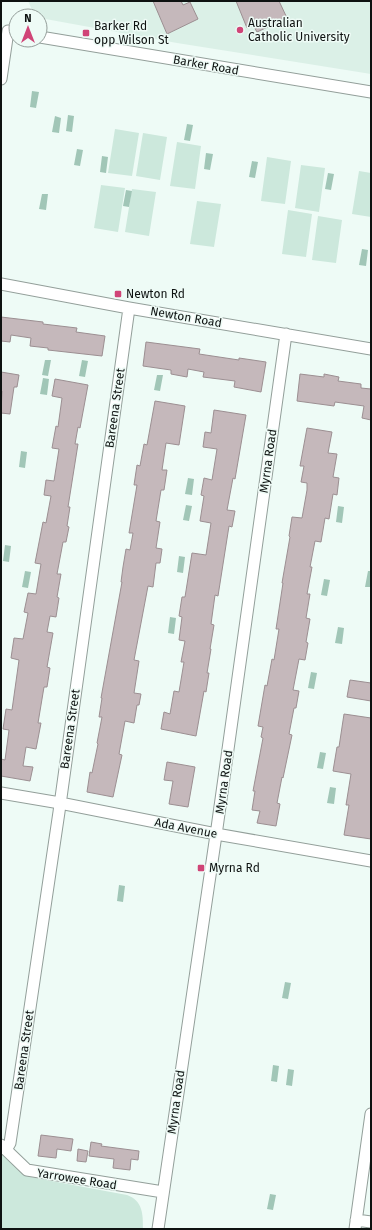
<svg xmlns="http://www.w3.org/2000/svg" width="372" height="1230" viewBox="0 0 372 1230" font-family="'Fira Sans',sans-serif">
<rect width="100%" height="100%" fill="#eefbf6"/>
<path fill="#dbf0e7" d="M 28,1 L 371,1 L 371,74 L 177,43 L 40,18 L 40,16 L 35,16 Z"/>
<path fill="#cce8dc" d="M 115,129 L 139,133 L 132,176 L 108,173 Z
M 143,133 L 167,137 L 160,180 L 136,176 Z
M 177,142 L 201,146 L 195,189 L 170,186 Z
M 267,157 L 291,161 L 285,204 L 261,201 Z
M 301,165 L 325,168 L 319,212 L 295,208 Z
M 359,171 L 371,173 L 371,217 L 352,214 Z
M 101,185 L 125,188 L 118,232 L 94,228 Z
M 132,189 L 156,192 L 149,236 L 125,232 Z
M 197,201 L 221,204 L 214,247 L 190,244 Z
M 288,210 L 312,214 L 306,257 L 282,254 Z
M 318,216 L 342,220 L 336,263 L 312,260 Z
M 1,1152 L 30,1177 L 127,1195 C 143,1201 143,1214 143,1229 L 1,1229 Z"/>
<path fill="#a1c6b7" d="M 32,91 L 39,92 L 36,108 L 30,107 Z
M 68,115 L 74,116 L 72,132 L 66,131 Z
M 55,116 L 61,118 L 59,133 L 52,132 Z
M 187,124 L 193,125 L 190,141 L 184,140 Z
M 77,149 L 83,150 L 80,166 L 74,165 Z
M 206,153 L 213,154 L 210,170 L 204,169 Z
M 102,156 L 108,157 L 106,173 L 100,172 Z
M 252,161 L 258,162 L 255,178 L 249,177 Z
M 328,173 L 334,174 L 331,190 L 325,189 Z
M 126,190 L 132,191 L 129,207 L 123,206 Z
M 42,194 L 48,194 L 46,210 L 39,209 Z
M 362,249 L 368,250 L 366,266 L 359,265 Z
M 45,360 L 51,360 L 48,376 L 42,375 Z
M 82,360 L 88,361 L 85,377 L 79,376 Z
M 157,375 L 163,375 L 160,391 L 154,390 Z
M 43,378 L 49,379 L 47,395 L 40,394 Z
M 21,451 L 27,452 L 25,468 L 19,467 Z
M 188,478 L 194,479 L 192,495 L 185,494 Z
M 186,505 L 192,506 L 189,521 L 183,520 Z
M 338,506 L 344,507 L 342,523 L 336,522 Z
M 5,545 L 11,546 L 9,562 L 3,561 Z
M 179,556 L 185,557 L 183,573 L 177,572 Z
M 25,571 L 31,572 L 28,588 L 22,587 Z
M 368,571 L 371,571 L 371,587 L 365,587 Z
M 324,579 L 330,580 L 327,596 L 321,595 Z
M 170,617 L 176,618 L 174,634 L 168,633 Z
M 338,627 L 344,628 L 342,644 L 335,643 Z
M 311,672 L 317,673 L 314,689 L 308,688 Z
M 320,752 L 326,753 L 323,769 L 317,768 Z
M 330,787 L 336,788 L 334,804 L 327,803 Z
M 119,885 L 125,886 L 123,902 L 117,901 Z
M 285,982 L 291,983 L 288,999 L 282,998 Z
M 273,1065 L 279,1066 L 277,1082 L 271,1081 Z
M 288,1069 L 294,1070 L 292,1086 L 286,1085 Z
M 270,1194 L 276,1195 L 273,1210 L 267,1209 Z"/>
<path fill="#c5b8bb" stroke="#9c8f92" d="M 153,1 L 181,1 L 183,5 L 190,2 L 198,19 L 167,34 Z
M 236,1 L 279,1 L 287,18 L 257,32 L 253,25 L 247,28 Z
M 1,317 L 43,322 L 43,324 L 77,328 L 76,332 L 105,336 L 102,356 L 48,350 L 48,348 L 30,346 L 31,338 L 11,335 L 10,342 L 1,341 Z
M 146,342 L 200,349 L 199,354 L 239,360 L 239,358 L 266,362 L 261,392 L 234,387 L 235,381 L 203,377 L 204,372 L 188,369 L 187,377 L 171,374 L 171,370 L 143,366 Z
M 1,372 L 19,375 L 17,387 L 14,387 L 10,414 L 1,413 L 2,391 L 1,390 Z
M 300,374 L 324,377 L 324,374 L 339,377 L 338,381 L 361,384 L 361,388 L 371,389 L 371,420 L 362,418 L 364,406 L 335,402 L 334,406 L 297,401 Z
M 55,379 L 88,385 L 80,428 L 78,427 L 75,444 L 78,444 L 68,507 L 70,507 L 67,526 L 69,527 L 66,542 L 63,542 L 57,574 L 61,574 L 57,597 L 59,598 L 56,617 L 50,616 L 47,632 L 53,633 L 47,667 L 50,668 L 47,687 L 44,687 L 38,723 L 41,723 L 36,749 L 26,747 L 23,766 L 33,767 L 30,781 L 1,776 L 1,759 L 5,760 L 9,730 L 3,729 L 6,709 L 12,710 L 19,660 L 11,658 L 14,638 L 23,639 L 28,613 L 24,612 L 28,593 L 36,594 L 41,564 L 35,563 L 43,522 L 46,523 L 51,496 L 44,495 L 46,480 L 54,481 L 59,449 L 52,448 L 56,426 L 58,427 L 62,398 L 52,396 Z
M 155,401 L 185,406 L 179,445 L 166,443 L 162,470 L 167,470 L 164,490 L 161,490 L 156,521 L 160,522 L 156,548 L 162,549 L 160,563 L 156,563 L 153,587 L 148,586 L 134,660 L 139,661 L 134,693 L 141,694 L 139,705 L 137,705 L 134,723 L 125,721 L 119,754 L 122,755 L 113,797 L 87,792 L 90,772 L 92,773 L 98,744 L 97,743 L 102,717 L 99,717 L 102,698 L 101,698 L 122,582 L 121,582 L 123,567 L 126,549 L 130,550 L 133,533 L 129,533 L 137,485 L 134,485 L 137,465 L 140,466 L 144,444 L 147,445 Z
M 214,410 L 246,415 L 235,479 L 233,478 L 227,510 L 235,511 L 232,527 L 229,526 L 218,596 L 215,595 L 211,624 L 214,625 L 210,649 L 211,649 L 207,673 L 209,673 L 206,692 L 204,691 L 196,736 L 161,729 L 164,712 L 170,714 L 174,691 L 179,692 L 184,662 L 181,662 L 185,641 L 179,640 L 182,617 L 179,616 L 182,597 L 185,597 L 192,553 L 206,555 L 211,523 L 200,521 L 204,496 L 201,495 L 204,478 L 212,480 L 217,449 L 203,447 L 205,432 L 211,433 Z
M 307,428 L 332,432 L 328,453 L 337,454 L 333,477 L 339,478 L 337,495 L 333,494 L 329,519 L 325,518 L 321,542 L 315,541 L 310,567 L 312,567 L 307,594 L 310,594 L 306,618 L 310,619 L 306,642 L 308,643 L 305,660 L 299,659 L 293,690 L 299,691 L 296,708 L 294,708 L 289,734 L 292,735 L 283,778 L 282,777 L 277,803 L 280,804 L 276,826 L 257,823 L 260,811 L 252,810 L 255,791 L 253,791 L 263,738 L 261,737 L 263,727 L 258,726 L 265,685 L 267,686 L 272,659 L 274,660 L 279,629 L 276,629 L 283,583 L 282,583 L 290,537 L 289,536 L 292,517 L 302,518 L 307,490 L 307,483 L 301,482 L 304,466 L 300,466 Z
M 350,680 L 371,683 L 371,701 L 347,697 Z
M 344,714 L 371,718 L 371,839 L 344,835 L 349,805 L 346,805 L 351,774 L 333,771 L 337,747 L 339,747 Z
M 167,762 L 195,767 L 188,807 L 169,804 L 173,781 L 164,780 Z
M 41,1135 L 73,1139 L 71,1151 L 57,1149 L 56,1158 L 38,1156 Z
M 91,1142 L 102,1144 L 101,1146 L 139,1151 L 138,1160 L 131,1159 L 130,1170 L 113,1168 L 114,1159 L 89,1156 Z
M 78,1149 L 88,1151 L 86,1162 L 77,1161 Z"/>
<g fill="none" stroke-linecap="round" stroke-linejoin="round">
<g stroke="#939f9a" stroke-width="13">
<path id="street" d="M 40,37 L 371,92
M 1,79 L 8,31
M 1,284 L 129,308 L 371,349
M 1,793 L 60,803 L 216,834 L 371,861
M 1,1145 L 27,1170 L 163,1192
M 6,1150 L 10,1143 L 59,812 L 129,308
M 356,1220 L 371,1222
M 158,1229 L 217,828 L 286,334
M 355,1229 L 371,1114"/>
</g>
<use href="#street" stroke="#fff" stroke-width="11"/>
</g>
<g fill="#d04477" stroke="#eefbf6" stroke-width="1.5">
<circle cx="240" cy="30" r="4"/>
<rect x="82" y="29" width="8" height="8" rx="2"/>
<rect x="114" y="290" width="8" height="8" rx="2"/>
<rect x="197" y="864" width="8" height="8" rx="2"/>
</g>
<g text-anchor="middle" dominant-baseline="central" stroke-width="3" stroke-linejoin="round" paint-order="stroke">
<g font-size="12" fill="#0e1211" stroke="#eefbf6" text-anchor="start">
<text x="248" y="23">Australian<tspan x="248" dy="14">Catholic University</tspan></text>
<text x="94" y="26">Barker Rd<tspan x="94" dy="14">opp Wilson St</tspan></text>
<text x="126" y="294">Newton Rd</text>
<text x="209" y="868">Myrna Rd</text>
</g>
<g font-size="12" fill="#0e1211" stroke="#eefbf6">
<text transform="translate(206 65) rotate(10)">Barker Road</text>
<text transform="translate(186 317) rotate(10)">Newton Road</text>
<text transform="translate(115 408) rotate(-82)">Bareena Street</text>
<text transform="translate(268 461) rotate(-82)">Myrna Road</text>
<text transform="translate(70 729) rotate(-82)">Bareena Street</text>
<text transform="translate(224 782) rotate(-82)">Myrna Road</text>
<text transform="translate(186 828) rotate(11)">Ada Avenue</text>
<text transform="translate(24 1050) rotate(-82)">Bareena Street</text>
<text transform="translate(176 1102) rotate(-82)">Myrna Road</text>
<text transform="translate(77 1179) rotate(9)">Yarrowee Road</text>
</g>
</g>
<rect width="372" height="1230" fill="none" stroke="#0e1211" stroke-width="4"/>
<g transform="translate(28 28)"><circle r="19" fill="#eefbf6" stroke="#949e9a"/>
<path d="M0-3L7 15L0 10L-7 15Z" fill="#d04477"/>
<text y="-6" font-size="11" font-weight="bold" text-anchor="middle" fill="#0e1211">N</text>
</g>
</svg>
